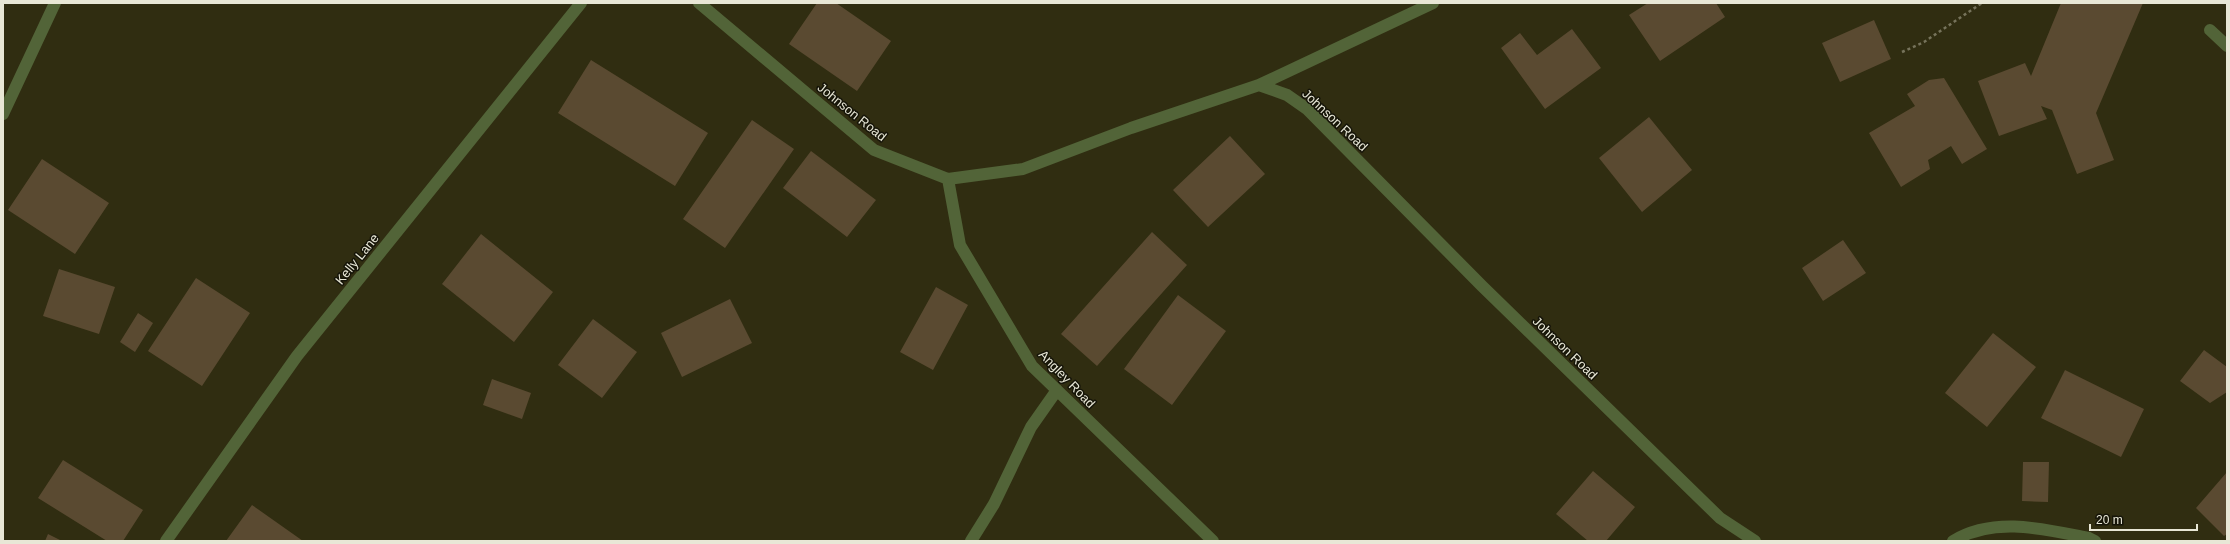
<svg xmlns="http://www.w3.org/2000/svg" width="2230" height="544" viewBox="0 0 2230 544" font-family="Arial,sans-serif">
<rect width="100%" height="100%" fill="#302d11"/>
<path fill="#5a4a31" d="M 817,3 L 836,3 L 891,41 L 857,91 L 789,44 Z
M 1648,3 L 1716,3 L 1725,17 L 1660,61 L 1629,15 Z
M 2061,3 L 2143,3 L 2096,113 L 2114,160 L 2077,174 L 2052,110 L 2041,106 L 2047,119 L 1999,136 L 1978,81 L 2025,63 L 2031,76 Z
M 1874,20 L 1891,59 L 1840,82 L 1822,43 Z
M 1572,29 L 1601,68 L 1545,109 L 1501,48 L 1520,33 L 1537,55 Z
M 591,60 L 708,133 L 675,186 L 558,113 Z
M 1944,78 L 1987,149 L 1962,164 L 1951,146 L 1928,160 L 1930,169 L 1901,187 L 1869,133 L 1915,106 L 1907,94 L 1929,80 Z
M 1649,117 L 1692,170 L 1642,212 L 1599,158 Z
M 752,120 L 794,149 L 725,248 L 683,219 Z
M 1230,136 L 1265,174 L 1208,227 L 1173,190 Z
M 811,151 L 876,200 L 847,237 L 783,188 Z
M 42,159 L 109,203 L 75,254 L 8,210 Z
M 1152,232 L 1187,265 L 1097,366 L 1061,334 Z
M 481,234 L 553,292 L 514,342 L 442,284 Z
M 1843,240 L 1866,273 L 1823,301 L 1802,268 Z
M 59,269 L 115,287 L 99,334 L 43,316 Z
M 196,278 L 250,313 L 202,386 L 148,351 Z
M 936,287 L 968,305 L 933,370 L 900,352 Z
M 1178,295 L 1226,331 L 1172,405 L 1124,369 Z
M 730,299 L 752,343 L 682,377 L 661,333 Z
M 138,313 L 153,323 L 135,352 L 120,342 Z
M 593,319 L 637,352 L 602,398 L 558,365 Z
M 1993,333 L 2036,367 L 1987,427 L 1945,393 Z
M 2204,350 L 2227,367 L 2227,392 L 2210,403 L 2180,381 Z
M 2065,370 L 2144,409 L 2121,457 L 2041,418 Z
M 492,379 L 531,393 L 522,419 L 483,405 Z
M 63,460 L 143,510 L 123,541 L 107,541 L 38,498 Z
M 2023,462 L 2049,462 L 2048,502 L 2022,501 Z
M 1593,471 L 1635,507 L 1606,541 L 1588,541 L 1556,514 Z
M 2227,472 L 2227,534 L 2224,536 L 2196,508 Z
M 252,505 L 303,541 L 226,541 Z
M 48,534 L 62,541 L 45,541 Z"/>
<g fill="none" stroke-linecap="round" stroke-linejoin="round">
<path stroke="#76735b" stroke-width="2.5" stroke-dasharray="3 3" stroke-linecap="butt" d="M 1902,52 L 1924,42 L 1982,3"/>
<path stroke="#526438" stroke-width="12" d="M 699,3 L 874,150 L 948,179 L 1023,169 L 1131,128 L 1259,85 L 1287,95 L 1307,109 L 1482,286 L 1720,518 L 1755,541
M 2210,30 L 2227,46
M 1259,85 L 1433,3
M 3,114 L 55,3
M 948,179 L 960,245 L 1032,366 L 1213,541
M 166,541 L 297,356 L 581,3
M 971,541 L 994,504 L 1031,427 L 1057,390
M 1953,541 C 1994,516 2044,529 2089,538 L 2095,541"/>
</g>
<g text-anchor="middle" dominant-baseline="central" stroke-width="3" stroke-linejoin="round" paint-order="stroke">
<g font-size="13" fill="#e8e7d6" stroke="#161509">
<text transform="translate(852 112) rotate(39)">Johnson Road</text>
<text transform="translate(1335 120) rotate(43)">Johnson Road</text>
<text transform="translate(357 259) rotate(-51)">Kelly Lane</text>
<text transform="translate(1565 348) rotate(44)">Johnson Road</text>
<text transform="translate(1067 379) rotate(46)">Angley Road</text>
</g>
</g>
<rect width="2230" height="544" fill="none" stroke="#e8e7d6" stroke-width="8"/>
<path d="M2090 524v6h107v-6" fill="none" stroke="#e8e7d6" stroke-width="2"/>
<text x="2096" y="524" font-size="12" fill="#e8e7d6" stroke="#161509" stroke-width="3" paint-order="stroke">20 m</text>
</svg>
